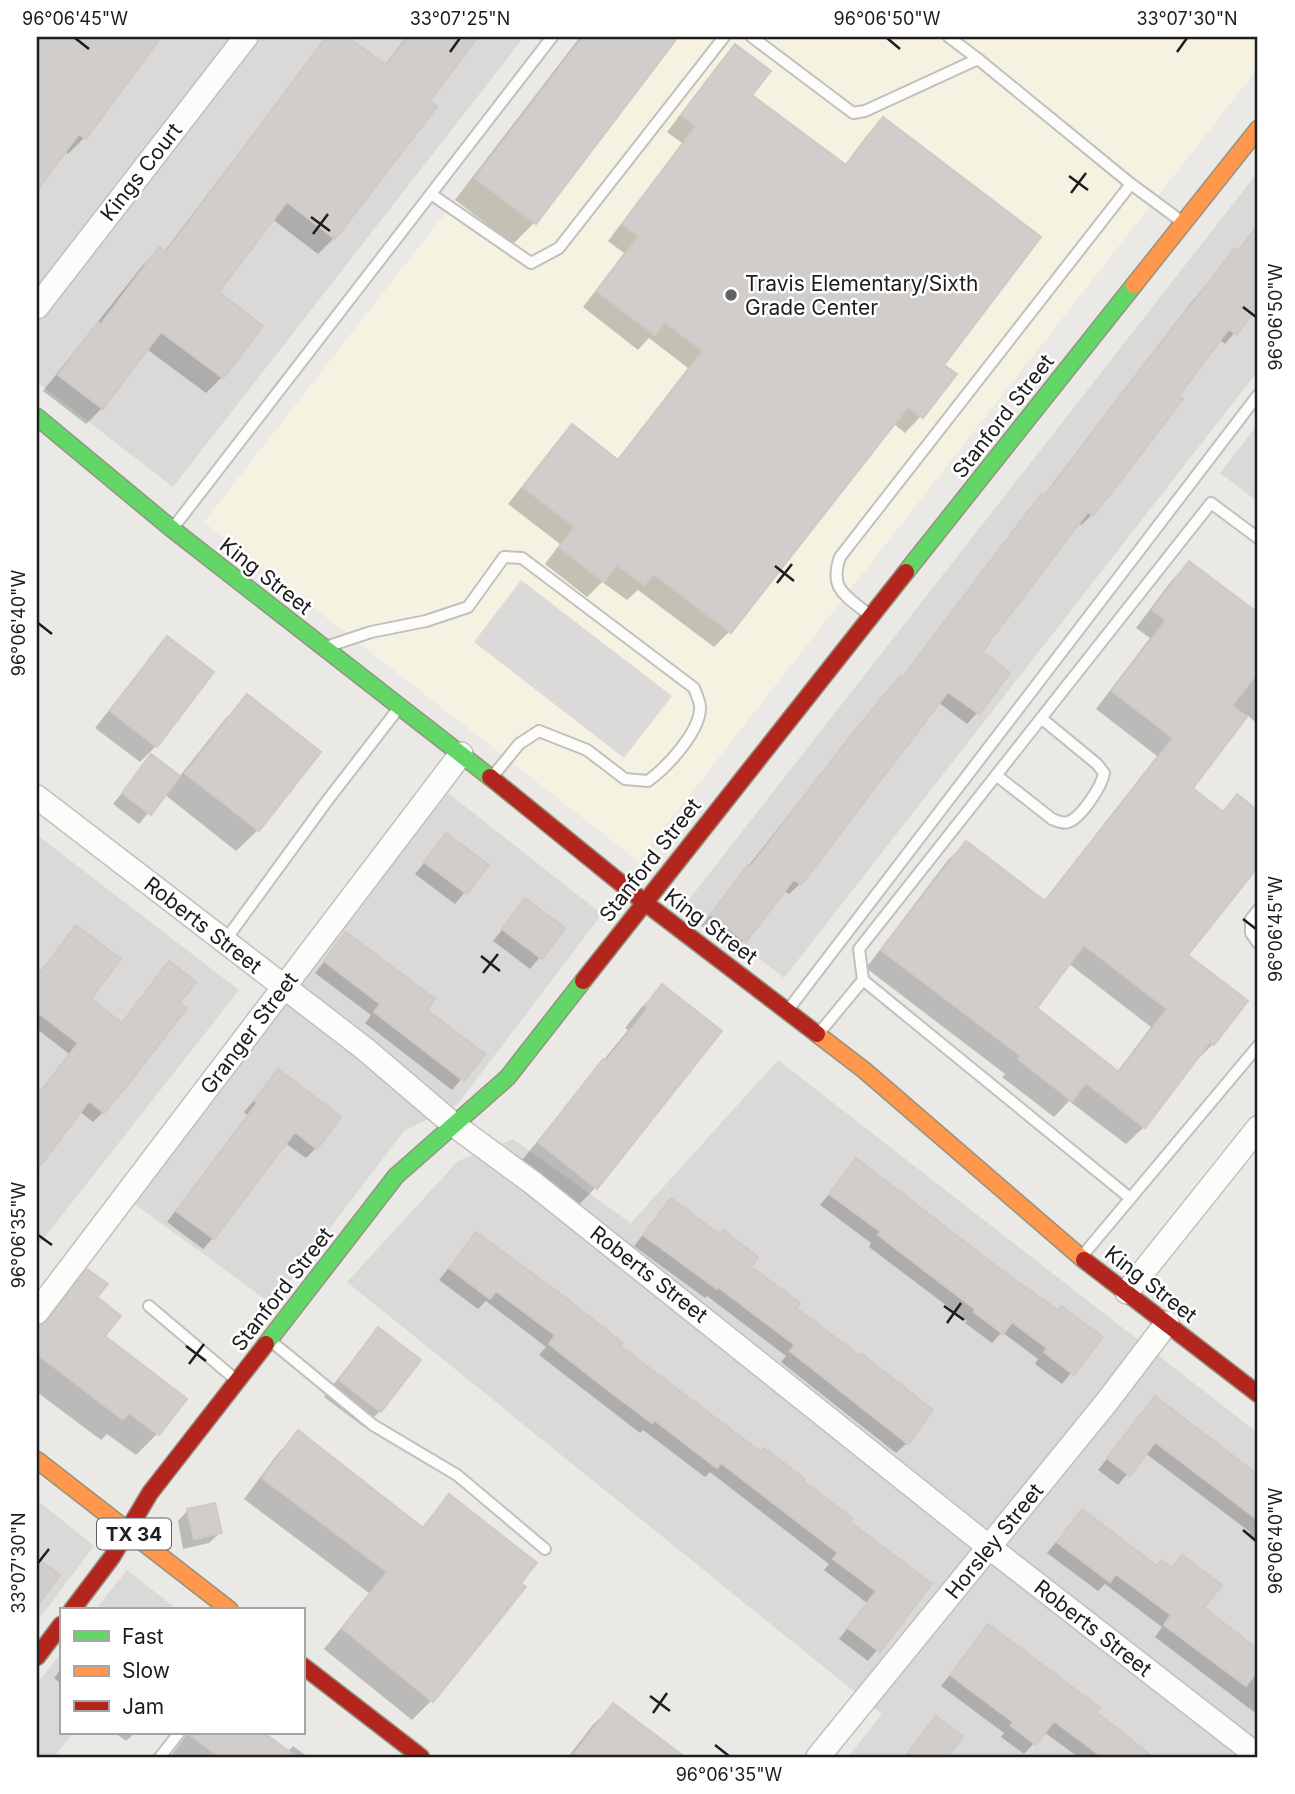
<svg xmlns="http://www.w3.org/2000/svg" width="1295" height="1794" viewBox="0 0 1295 1794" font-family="Inter,sans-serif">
<rect width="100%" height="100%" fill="#ebe9e6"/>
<path fill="#dad9d7" d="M 37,37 L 524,37 L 173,487 L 37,382 Z
M 1258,172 L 1258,371 L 784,978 L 687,902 Z
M 1258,424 L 1258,502 L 1220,473 Z
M 448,793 L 602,914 L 457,1105 L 404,1131 L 272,1304 L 132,1202 Z
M 37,835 L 239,990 L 37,1247 Z
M 778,1060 L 1258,1433 L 1258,1757 L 848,1757 L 882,1714 L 347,1282 L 458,1161 L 513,1139 L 631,1223 Z
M 37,1500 L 94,1546 L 37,1622 Z
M 127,1570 L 173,1606 L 170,1610 L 95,1610 Z
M 61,1653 L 61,1733 L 73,1733 L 54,1757 L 37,1757 L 37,1684 Z"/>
<path fill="#f5f2e1" d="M 583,37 L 1258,37 L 1258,68 L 638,861 L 204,522 Z"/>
<path fill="#dbdad9" d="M 521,580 L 672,696 L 624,758 L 474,642 Z"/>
<path fill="#0003" fill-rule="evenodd" d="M 37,37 L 158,37 L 84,138 L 68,154 L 64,151 L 37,188 Z
M 326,37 L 345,37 L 384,66 L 406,37 L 476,37 L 427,101 L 334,238 L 318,254 L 272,219 L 216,293 L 260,326 L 222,377 L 206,393 L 148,350 L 102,408 L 86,424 L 43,391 L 143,265 L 159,249 L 164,252 Z
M 580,37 L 676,37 L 534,223 L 513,244 L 455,200 Z
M 736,46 L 750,95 L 844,166 L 867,135 L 883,119 L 921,416 L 905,433 L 893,423 L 730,631 L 714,647 L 638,590 L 627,600 L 602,582 L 587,597 L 545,564 L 560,544 L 508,504 L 556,443 L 572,427 L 616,461 L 688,368 L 649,338 L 638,350 L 583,307 L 624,253 L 608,241 L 682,143 L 667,132 L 720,62 Z
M 1258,224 L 1258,304 L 1225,344 L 1219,339 L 1092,515 L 1081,525 L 1078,523 L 980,653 L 1007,673 L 977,713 L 967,724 L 938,702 L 800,884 L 789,894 L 783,890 L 735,951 L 701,926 L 841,748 L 889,688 L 901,679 L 1032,506 L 1043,496 L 1175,323 L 1225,261 L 1235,250 L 1237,252 Z
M 1189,563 L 1258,615 L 1258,724 L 1247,715 L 1191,788 L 1221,812 L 1237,797 L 1258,813 L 1258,864 L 1186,955 L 1213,1044 L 1196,1061 L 1194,1060 L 1144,1127 L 1126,1144 L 1069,1101 L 1054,1117 L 1002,1077 L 1005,1074 L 866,968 L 948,860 L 966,843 L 1043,902 L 1157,756 L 1096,709 L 1150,638 L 1136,628 L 1172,580 ZM 1068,963 L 1151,1027 L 1117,1072 L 1035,1008 Z
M 168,638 L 212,672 L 156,746 L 140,762 L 95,728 L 152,655 Z
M 247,697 L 258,830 L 236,851 L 164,794 L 139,824 L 113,804 L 152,756 L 179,777 L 226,718 Z
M 447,835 L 487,865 L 455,904 L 415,874 Z
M 525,901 L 563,929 L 530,969 L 493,941 Z
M 76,927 L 88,1000 L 121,1024 L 169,964 L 103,1112 L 93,1122 L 79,1111 L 37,1169 L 37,1095 L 69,1054 L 37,1029 L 37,975 Z
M 346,934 L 424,1011 L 482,1054 L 452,1090 L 365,1023 L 371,1015 L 315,973 Z
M 662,986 L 719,1031 L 595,1188 L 574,1210 L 518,1165 L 628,1030 L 625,1028 L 641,1008 Z
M 278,1072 L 316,1148 L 306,1158 L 285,1143 L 213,1238 L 203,1249 L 167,1222 L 247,1115 L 244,1112 Z
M 856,1161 L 1003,1273 L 1057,1312 L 1100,1337 L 1062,1384 L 1035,1364 L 1038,1359 L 1002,1332 L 992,1343 L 965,1323 L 967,1321 L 869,1247 L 871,1243 L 820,1205 Z
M 671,1200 L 794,1308 L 907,1443 L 896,1453 L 781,1362 L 786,1356 L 707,1296 L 705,1298 L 634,1246 Z
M 476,1234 L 618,1346 L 801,1481 L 847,1522 L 930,1584 L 868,1661 L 839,1639 L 867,1603 L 824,1570 L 829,1564 L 710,1472 L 705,1477 L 643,1430 L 640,1433 L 539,1355 L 546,1347 L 486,1301 L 478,1309 L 439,1280 Z
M 88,1271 L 103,1337 L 184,1399 L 157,1434 L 136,1455 L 107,1434 L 101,1440 L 37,1392 L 37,1327 L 40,1327 L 66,1292 Z
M 379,1330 L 380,1411 L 364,1427 L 324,1397 L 363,1346 Z
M 1155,1398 L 1258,1478 L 1258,1542 L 1248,1534 L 1250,1532 L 1145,1453 L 1118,1485 L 1098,1470 Z
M 298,1433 L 421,1528 L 450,1497 L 432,1700 L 412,1720 L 324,1649 L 369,1593 L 244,1499 L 279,1452 Z
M 188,1510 L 220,1533 L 209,1543 L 183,1549 L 178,1521 Z
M 1082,1511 L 1156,1567 L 1170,1569 L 1182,1557 L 1202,1608 L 1258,1651 L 1258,1715 L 1155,1637 L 1162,1627 L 1105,1584 L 1098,1591 L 1047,1553 Z
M 989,1626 L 1094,1712 L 1151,1757 L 1078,1757 L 1044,1732 L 1024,1754 L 1001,1737 L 1004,1733 L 941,1686 Z
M 61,1669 L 61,1684 L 54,1678 Z
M 613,1705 L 682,1757 L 568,1757 L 592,1726 Z
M 936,1718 L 961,1736 L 945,1757 L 904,1757 Z
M 115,1733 L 135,1733 L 126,1741 Z
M 188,1733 L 261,1733 L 287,1752 L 293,1746 L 308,1757 L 170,1757 Z"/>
<path fill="#d0cdcb" stroke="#cecac7" stroke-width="2" fill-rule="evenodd" d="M 37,37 L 161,37 L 86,139 L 79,134 L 37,191 Z
M 326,37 L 348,37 L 386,65 L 408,37 L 478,37 L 430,101 L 437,107 L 335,239 L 287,202 L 219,292 L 263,326 L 223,378 L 161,332 L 103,409 L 58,375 L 98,322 L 101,324 L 159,247 L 166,252 Z
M 583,37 L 678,37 L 536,224 L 475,178 Z
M 735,44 L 771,71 L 752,95 L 846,165 L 883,117 L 1041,237 L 944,365 L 957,374 L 923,418 L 908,407 L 731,633 L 654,574 L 644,585 L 617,565 L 604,582 L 559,547 L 575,527 L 523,487 L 572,424 L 618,460 L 703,351 L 665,322 L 655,335 L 597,291 L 639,236 L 622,224 L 696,126 L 681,115 Z
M 1258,225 L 1258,306 L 1237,335 L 1229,329 L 1179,396 L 1183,399 L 1143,452 L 1093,516 L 1088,512 L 992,638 L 983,652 L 1010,673 L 979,714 L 948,692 L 801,885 L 794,879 L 746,942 L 710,915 L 748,865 L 750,867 L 851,735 L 900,676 L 902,678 L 1042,493 L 1045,495 L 1186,310 L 1187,311 L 1235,248 L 1239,251 Z
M 1189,561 L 1258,613 L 1258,672 L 1232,706 L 1247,717 L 1193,788 L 1223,812 L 1237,794 L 1258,811 L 1258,867 L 1188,955 L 1248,1001 L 1214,1045 L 1210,1042 L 1145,1128 L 1086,1083 L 1072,1101 L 1018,1059 L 1021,1056 L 881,950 L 966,841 L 1045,901 L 1173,738 L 1112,691 L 1166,620 L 1152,610 ZM 1084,945 L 1167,1009 L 1119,1072 L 1037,1008 Z
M 167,636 L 214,672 L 157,747 L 110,711 Z
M 247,694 L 321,752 L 259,831 L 185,773 Z
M 151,754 L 180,776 L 151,815 L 122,793 Z
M 446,833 L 489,865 L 467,894 L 424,862 Z
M 525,898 L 565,928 L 542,959 L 502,929 Z
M 76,925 L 121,959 L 91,999 L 122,1023 L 169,961 L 196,982 L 180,1003 L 187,1008 L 130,1082 L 104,1113 L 89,1101 L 37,1170 L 37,1096 L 78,1043 L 37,1012 L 37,977 Z
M 346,932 L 435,999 L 427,1010 L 485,1054 L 464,1081 L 374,1012 L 380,1004 L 324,961 Z
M 662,984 L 722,1031 L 597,1189 L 538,1142 L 603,1059 L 606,1061 L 648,1008 L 645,1006 Z
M 278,1069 L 341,1117 L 317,1149 L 295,1132 L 214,1239 L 176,1211 L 257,1103 L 254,1101 Z
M 856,1158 L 1004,1272 L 1058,1310 L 1061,1306 L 1103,1337 L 1074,1375 L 1044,1352 L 1047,1348 L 1012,1322 L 1003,1334 L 974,1312 L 976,1310 L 878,1235 L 881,1232 L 829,1194 Z
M 671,1198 L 720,1235 L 723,1230 L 758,1257 L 751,1267 L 800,1303 L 796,1308 L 860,1356 L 862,1354 L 933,1410 L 908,1444 L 790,1351 L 795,1345 L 718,1287 L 717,1289 L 643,1235 Z
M 476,1232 L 566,1298 L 623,1343 L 620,1346 L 761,1452 L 764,1448 L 805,1479 L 803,1481 L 852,1518 L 850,1522 L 932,1584 L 880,1652 L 848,1628 L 876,1591 L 833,1559 L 838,1553 L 721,1463 L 717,1468 L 654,1420 L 652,1423 L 605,1388 L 549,1344 L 555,1335 L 496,1291 L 490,1299 L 449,1268 Z
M 87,1269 L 108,1284 L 97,1297 L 121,1316 L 105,1336 L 187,1399 L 159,1435 L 129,1413 L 123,1420 L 37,1354 L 37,1326 L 48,1320 Z
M 378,1327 L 421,1360 L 381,1412 L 339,1380 Z
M 1155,1396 L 1258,1475 L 1258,1520 L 1155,1442 L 1130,1476 L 1107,1458 Z
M 298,1430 L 423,1528 L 449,1494 L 537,1563 L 521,1583 L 526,1587 L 433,1702 L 342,1628 L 387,1572 L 262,1478 Z
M 215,1503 L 222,1533 L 194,1539 L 187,1509 Z
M 1082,1509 L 1157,1566 L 1161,1560 L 1172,1568 L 1182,1555 L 1222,1585 L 1204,1608 L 1258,1649 L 1258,1670 L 1246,1686 L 1164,1625 L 1171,1615 L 1116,1574 L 1110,1582 L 1057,1542 Z
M 37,1558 L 60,1575 L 37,1606 Z
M 988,1624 L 1100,1708 L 1096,1712 L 1153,1757 L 1102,1757 L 1054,1721 L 1036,1745 L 1011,1726 L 1013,1722 L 950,1675 Z
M 613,1703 L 685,1757 L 572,1757 Z
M 936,1716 L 963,1736 L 947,1757 L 905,1757 Z
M 187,1733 L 264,1733 L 297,1757 L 220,1757 Z"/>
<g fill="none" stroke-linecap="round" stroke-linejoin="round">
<g stroke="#c1c0be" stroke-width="14">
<path id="lane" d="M 752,37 L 853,113 L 865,111 L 978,59 L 1131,184
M 949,37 L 978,59
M 431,194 L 531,263 L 559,248 L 724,37
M 173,528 L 552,37
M 868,614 C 845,595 829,589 840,557 L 1131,184 L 1181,221
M 329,646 L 371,632 L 426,621 L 468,607 L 504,557 L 522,558 L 694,688 C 696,694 701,703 700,709 C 699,733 666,768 648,781 L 625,779 L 587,750 L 539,731 L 519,744 L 493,776
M 996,775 L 1052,819 C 1057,821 1063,824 1068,822 C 1081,818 1102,786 1104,773 L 1097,764 L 1041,718
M 1258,910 L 1251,919 L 1251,933 L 1258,943
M 224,942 L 327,801 L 398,709
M 788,1010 L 1258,395
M 820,1032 L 863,980
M 1130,1198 L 863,980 L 859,949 L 1211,503 L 1258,538
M 1083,1255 L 1258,1046
M 149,1306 L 235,1379
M 272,1342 L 373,1425 L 457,1475 L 545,1549
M 160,1757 L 179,1733"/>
</g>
<g stroke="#c1c0be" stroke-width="26">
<path id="street" d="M 37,307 L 246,37
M 37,797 L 365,1049 L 454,1125 L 533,1183 L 989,1547 L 1258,1756
M 1127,1292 L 1258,1128
M 37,1312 L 461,754
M 818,1757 L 1106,1403 L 1167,1323"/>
</g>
<g stroke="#94937f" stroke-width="19">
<path id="fast" d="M 37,417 L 172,529 L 490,777
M 906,572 L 1134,285
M 266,1344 L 396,1176 L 508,1077 L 583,981"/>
</g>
<g stroke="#94937f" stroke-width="19">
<path id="slow" d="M 1134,285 L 1258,129
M 817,1034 L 864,1070 L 1084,1260
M 37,1460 L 230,1610"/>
</g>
<g stroke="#94937f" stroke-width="19">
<path id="jam" d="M 490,777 L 644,902 L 817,1034
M 583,981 L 906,572
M 1084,1260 L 1258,1394
M 72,1610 L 112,1557 L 150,1493 L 266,1344
M 37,1657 L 61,1625
M 303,1666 L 421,1757"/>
</g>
<use href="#lane" stroke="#fcfcfb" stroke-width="10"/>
<use href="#street" stroke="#fcfcfb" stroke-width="23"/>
<use href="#fast" stroke="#63d668" stroke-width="16"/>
<use href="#slow" stroke="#ff974d" stroke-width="16"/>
<use href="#jam" stroke="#b3261e" stroke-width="16"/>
</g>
<path fill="none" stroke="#1d1d1d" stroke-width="2.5" d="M 75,38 L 89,49M 887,38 L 900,49M 450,52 L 460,38M 1177,52 L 1187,38M 1069,176 L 1088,190M 1071,193 L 1086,173M 311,217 L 330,231M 313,234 L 328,214M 1243,307 L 1256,317M 775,566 L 794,581M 777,583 L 792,564M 38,623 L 52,634M 1243,919 L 1256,929M 481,956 L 500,971M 483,973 L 498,954M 38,1235 L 52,1245M 944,1306 L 964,1320M 947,1323 L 961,1303M 186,1346 L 206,1361M 189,1364 L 204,1344M 1243,1530 L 1256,1541M 38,1563 L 49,1549M 650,1696 L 670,1711M 653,1713 L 667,1693M 715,1745 L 729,1756"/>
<circle fill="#656463" stroke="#fff" stroke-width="2.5" cx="731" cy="295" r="7"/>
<g text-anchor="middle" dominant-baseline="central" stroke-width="5" stroke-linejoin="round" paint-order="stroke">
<rect fill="#fff" stroke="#616161" stroke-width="2" x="97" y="1518.5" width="74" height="31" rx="5"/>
<g font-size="19" font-weight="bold" fill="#1d1d1d">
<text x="134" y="1534">TX 34</text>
</g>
<g font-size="21" fill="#1d1d1d" stroke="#fff">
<text transform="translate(141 172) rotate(-52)">Kings Court</text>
<text transform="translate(1003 416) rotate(-52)">Stanford Street</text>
<text transform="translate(266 576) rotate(38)">King Street</text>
<text transform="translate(650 860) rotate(-52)">Stanford Street</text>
<text transform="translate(203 925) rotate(38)">Roberts Street</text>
<text transform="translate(711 926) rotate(37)">King Street</text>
<text transform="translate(249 1033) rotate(-53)">Granger Street</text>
<text transform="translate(649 1274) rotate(38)">Roberts Street</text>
<text transform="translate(1151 1284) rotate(38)">King Street</text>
<text transform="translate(282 1289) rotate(-52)">Stanford Street</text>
<text transform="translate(994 1541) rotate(-51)">Horsley Street</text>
<text transform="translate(1093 1628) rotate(38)">Roberts Street</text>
</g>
<g font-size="21" fill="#1d1d1d" stroke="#fff" text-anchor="start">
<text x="745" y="283">Travis Elementary/Sixth<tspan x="745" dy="24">Grade Center</tspan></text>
</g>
</g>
<rect width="1295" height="1794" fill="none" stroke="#ffffff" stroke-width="77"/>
<rect x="60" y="1608" width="245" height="126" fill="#ffffff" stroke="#a5a5a5" stroke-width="2"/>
<rect x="74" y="1631" width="35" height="10" fill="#63d668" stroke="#a5a5a5" stroke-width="2"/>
<text x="122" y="1644" font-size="21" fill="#1d1d1d">Fast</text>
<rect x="74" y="1666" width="35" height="10" fill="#ff974d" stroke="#a5a5a5" stroke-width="2"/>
<text x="122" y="1678" font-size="21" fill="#1d1d1d">Slow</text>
<rect x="74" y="1701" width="35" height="10" fill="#b3261e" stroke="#a5a5a5" stroke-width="2"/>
<text x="122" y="1714" font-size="21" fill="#1d1d1d">Jam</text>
<rect x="38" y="38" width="1218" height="1718" fill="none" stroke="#1d1d1d" stroke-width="2.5"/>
<g font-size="18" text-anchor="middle" fill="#1d1d1d">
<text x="75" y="25">96°06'45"W</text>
<text x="460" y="25">33°07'25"N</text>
<text x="887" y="25">96°06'50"W</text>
<text x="1187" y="25">33°07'30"N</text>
<text transform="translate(1276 317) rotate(-90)" y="6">96°06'50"W</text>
<text transform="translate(19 623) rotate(-90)" y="6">96°06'40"W</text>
<text transform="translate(1276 929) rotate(-90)" y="6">96°06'45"W</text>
<text transform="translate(19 1235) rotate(-90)" y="6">96°06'35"W</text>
<text transform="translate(1276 1541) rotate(-90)" y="6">96°06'40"W</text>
<text transform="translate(19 1563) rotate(-90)" y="6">33°07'30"N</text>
<text x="729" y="1781">96°06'35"W</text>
</g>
</svg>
